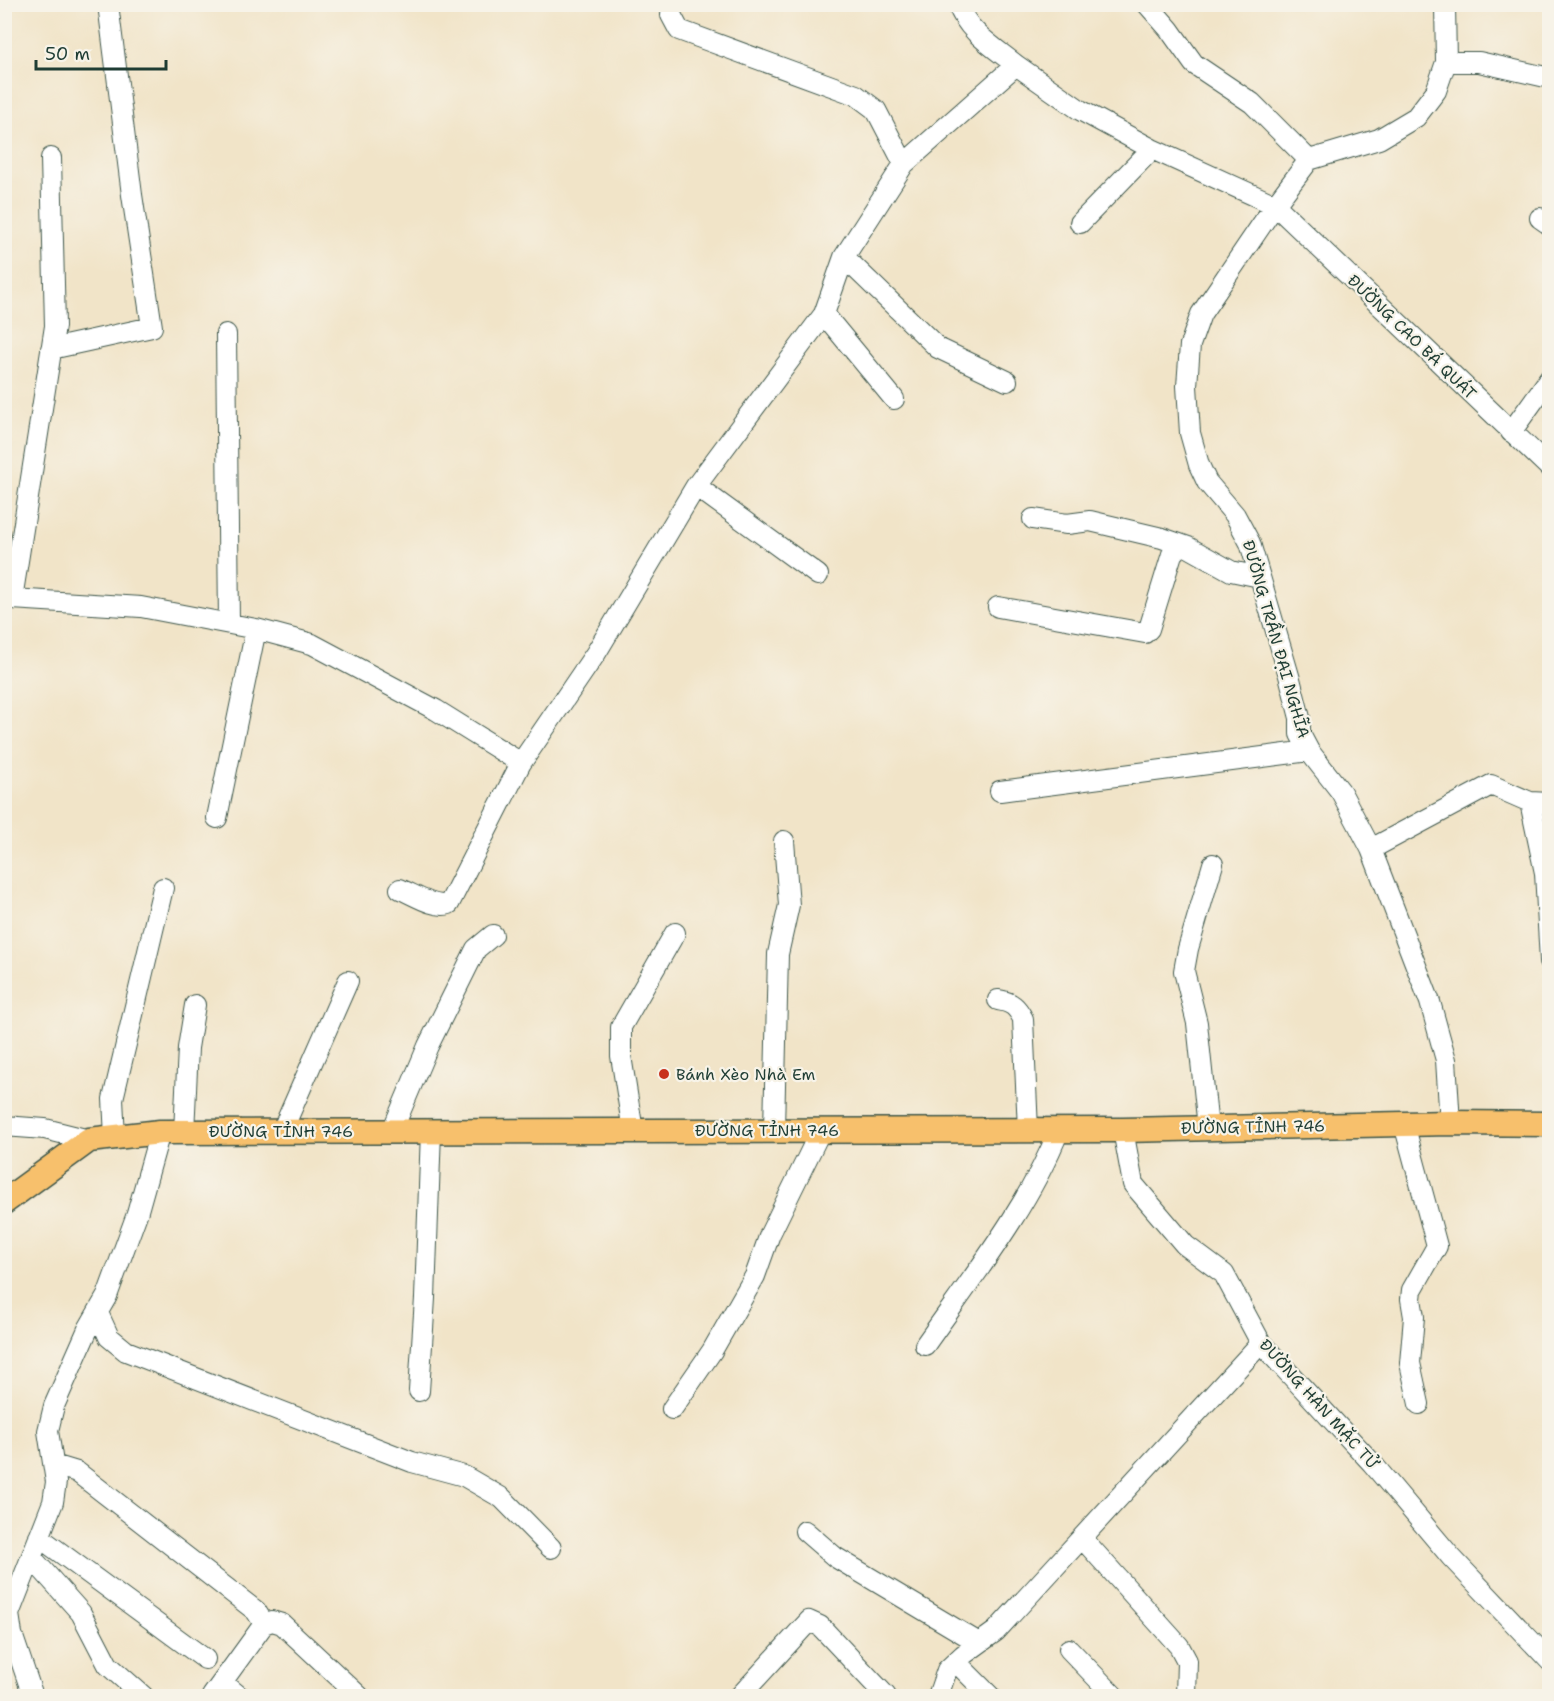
<svg xmlns="http://www.w3.org/2000/svg" width="1554" height="1701" viewBox="0 0 1554 1701" font-family="'Shantell Sans',sans-serif">
<rect width="100%" height="100%" fill="#f7f3e8"/>
<filter id="ink" filterUnits="userSpaceOnUse"><feTurbulence type="fractalNoise" baseFrequency=".0167" numOctaves="2"/><feDisplacementMap in="SourceGraphic" scale="12" xChannelSelector="R" yChannelSelector="G"/><feConvolveMatrix kernelMatrix="1 2 1 2 8 2 1 2 1" color-interpolation-filters="sRGB"/></filter>
<filter id="wash" filterUnits="userSpaceOnUse"><feTurbulence type="fractalNoise" baseFrequency=".008" numOctaves="4" result="noise"/><feDisplacementMap in="SourceGraphic" scale="24" xChannelSelector="R" yChannelSelector="G"/><feGaussianBlur stdDeviation="1.35" result="paint"/><feColorMatrix in="noise" values="0 0 0 0 0 0 0 0 0 0 0 0 0 0 0 0 0 1.4 0 .05"/><feComposite in="paint" operator="in"/></filter>
<g filter="url(#wash)">
<rect width="100%" height="100%" fill="#f1e4c8"/>
</g>
<g filter="url(#ink)">
<g fill="none" stroke-linecap="round" stroke-linejoin="round">
<g stroke="#3e564a" stroke-width="22">
<path id="minor" d="M 672,4 L 671,15 L 679,30 L 856,95 L 876,110 L 904,164
M 958,4 C 966,31 995,48 1016,65
M 1147,4 L 1169,29 L 1194,64 L 1252,103 L 1309,160
M 1445,4 L 1446,62 L 1436,91 L 1416,117 L 1379,139 L 1309,160 L 1275,205 L 1201,314 L 1190,345 L 1187,386 L 1190,433 L 1199,465 L 1207,482 L 1235,515 L 1250,543 L 1290,679 L 1300,718 L 1300,734 L 1309,751 L 1341,792 L 1371,849 L 1430,1002 L 1446,1060 L 1450,1123
M 1446,62 L 1479,62 L 1550,78
M 1540,218 L 1550,225
M 1080,223 L 1152,149
M 844,257 L 938,348 L 1007,381
M 226,334 L 229,623
M 51,349 L 152,327 L 132,195 L 108,4
M 894,399 L 824,314 L 844,257 L 904,164 L 1016,65 L 1080,110 L 1152,149 L 1275,205 L 1550,468
M 1511,432 L 1550,378
M 696,486 L 818,575
M 1033,519 L 1067,524 L 1090,521 L 1162,538 L 1188,547 L 1231,571 L 1260,577
M 4,598 L 12,599 L 55,326 L 51,158
M 12,599 L 141,607 L 256,629 L 312,644 L 436,710 L 521,763
M 998,607 L 1145,633 L 1149,629 L 1172,554 L 1179,546
M 1000,791 L 1309,751
M 1530,802 L 1545,873 L 1550,961
M 217,818 L 256,629
M 1371,849 L 1491,785 L 1530,802 L 1550,803
M 400,889 C 413,894 435,909 449,904 L 521,763 L 596,653 L 696,486 L 824,314
M 998,1000 C 1012,1002 1017,1007 1023,1019 L 1028,1130
M 1404,1124 L 1437,1246 L 1412,1290 L 1411,1299 L 1414,1317 L 1410,1363 L 1419,1404
M 4,1126 L 45,1129 L 89,1140
M 1208,1128 L 1197,1023 L 1184,971 L 1188,949 L 1213,864
M 774,1130 L 778,954 L 789,905 L 784,841
M 1123,1130 L 1133,1184 L 1185,1245 L 1224,1274 L 1261,1343 L 1372,1463 L 1451,1557 L 1550,1661
M 282,1131 L 348,981
M 392,1131 L 428,1046 L 476,949 L 493,935
M 633,1131 L 621,1056 L 621,1027 L 675,933
M 184,1132 L 188,1048 L 195,1005
M 115,1137 L 113,1099 L 163,888
M 98,1313 L 109,1337 L 126,1351 L 412,1462 L 464,1476 L 502,1498 L 551,1548
M 925,1345 C 972,1278 1029,1206 1059,1130
M 419,1391 L 425,1298 L 431,1131
M 672,1409 L 712,1351 L 755,1276 L 770,1234 L 821,1130
M 54,1465 L 77,1472 L 256,1611 L 264,1624 L 212,1696
M 805,1531 L 835,1557 L 979,1643
M 39,1537 L 205,1659
M 1082,1538 L 1179,1646 L 1187,1661 L 1186,1696
M 32,1558 L 81,1613 L 108,1665 L 143,1696
M 264,1624 L 272,1621 L 282,1624 L 359,1696
M 1069,1649 L 1114,1696
M 956,1662 L 990,1696
M 222,1682 L 239,1696
M 33,1696 L 12,1634 L 9,1614 L 53,1502 L 56,1482 L 48,1431 L 54,1406 L 88,1329 L 107,1296 L 137,1214 L 160,1132
M 740,1696 L 809,1621 L 820,1626 L 886,1696
M 938,1696 L 947,1670 L 963,1655 L 996,1631 L 1261,1343"/>
</g>
<g stroke="#3e564a" stroke-width="27">
<path id="major" d="M 4,1202 L 89,1140 L 160,1132 L 1123,1130 L 1450,1123 L 1550,1124"/>
</g>
<use href="#minor" stroke="#fff" stroke-width="20"/>
<use href="#major" stroke="#f7c06c" stroke-width="24"/>
</g>
</g>
<circle fill="#c8321e" stroke="#f7f3e8" stroke-width="2" cx="664" cy="1074" r="6"/>
<g text-anchor="middle" dominant-baseline="central" stroke-width="4.5" stroke-linejoin="round" paint-order="stroke">
<g font-size="16" fill="#1f3d34" stroke="#f7f3e8">
<text transform="translate(1412 337) rotate(44)">ĐƯỜNG CAO BÁ QUÁT</text>
<text transform="translate(1276 639) rotate(74)">ĐƯỜNG TRẦN ĐẠI NGHĨA</text>
<text transform="translate(1253 1127) rotate(-1)">ĐƯỜNG TỈNH 746</text>
<text x="767" y="1130">ĐƯỜNG TỈNH 746</text>
<text x="281" y="1131">ĐƯỜNG TỈNH 746</text>
<text transform="translate(1319 1404) rotate(48)">ĐƯỜNG HÀN MẶC TỬ</text>
</g>
<g font-size="16" fill="#1f3d34" stroke="#f7f3e8" text-anchor="start">
<text x="676" y="1074">Bánh Xèo Nhà Em</text>
</g>
</g>
<rect width="1554" height="1701" fill="none" stroke="#f7f3e8" stroke-width="24"/>
<path d="M36 60v9h130v-9" fill="none" stroke="#1f3d34" stroke-width="3"/>
<text x="45" y="60" font-size="18" fill="#1f3d34" stroke="#f7f3e8" stroke-width="4.5" paint-order="stroke">50 m</text>
</svg>
